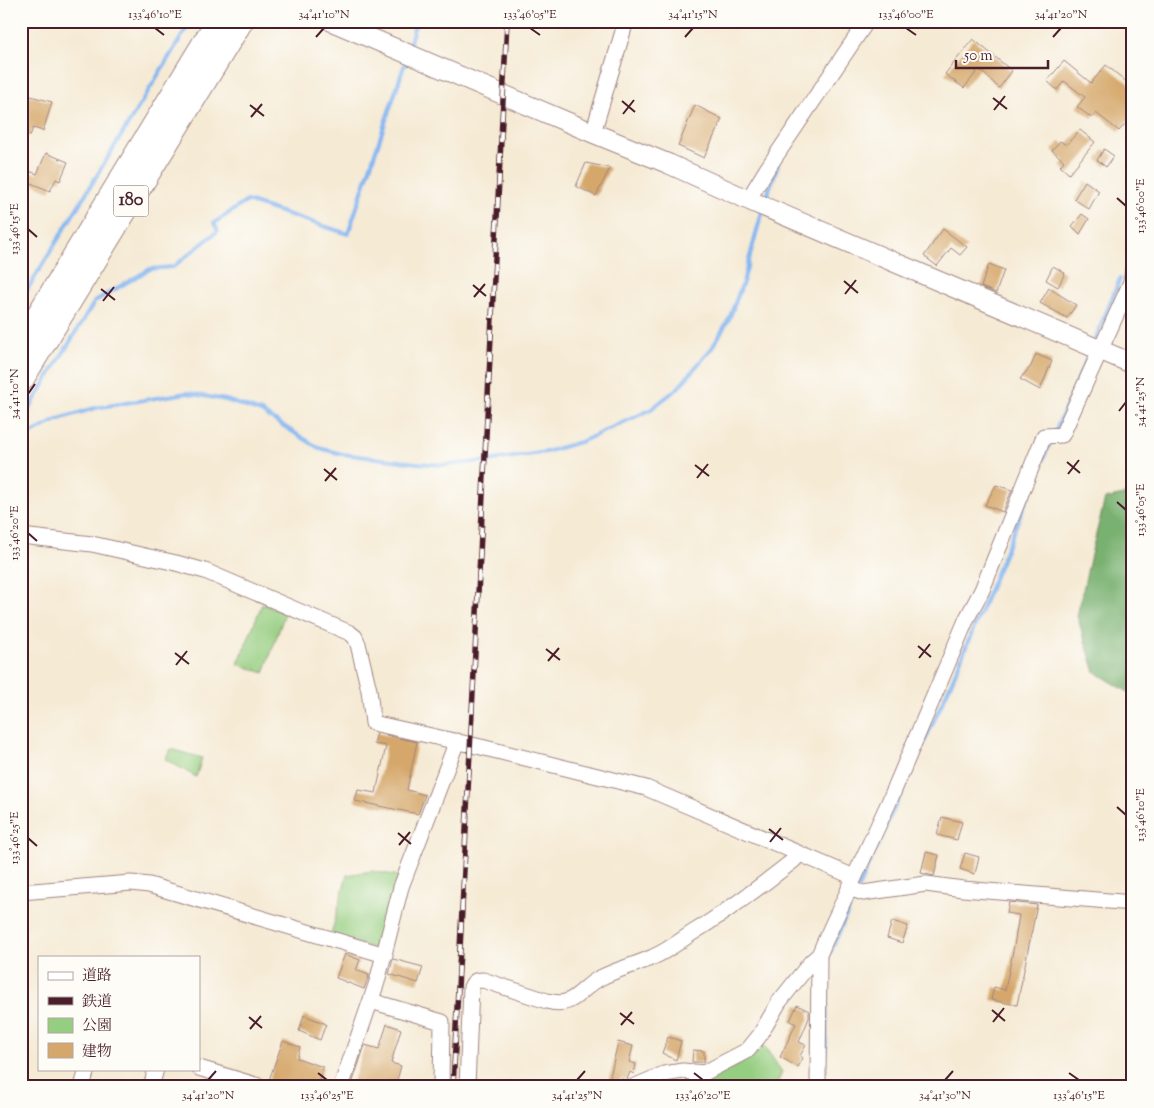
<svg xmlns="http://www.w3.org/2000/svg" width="1154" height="1108" viewBox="0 0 1154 1108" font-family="'Sorts Mill Goudy','Noto Serif JP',serif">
<rect width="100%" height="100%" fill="#fdfcf7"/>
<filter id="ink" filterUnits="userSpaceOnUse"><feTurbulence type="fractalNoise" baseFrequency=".02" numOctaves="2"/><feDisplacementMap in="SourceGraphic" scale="10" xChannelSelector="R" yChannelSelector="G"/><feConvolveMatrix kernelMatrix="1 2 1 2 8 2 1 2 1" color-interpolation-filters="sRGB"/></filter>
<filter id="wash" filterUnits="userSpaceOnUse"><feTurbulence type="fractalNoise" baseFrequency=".0096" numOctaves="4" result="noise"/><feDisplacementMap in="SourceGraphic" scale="20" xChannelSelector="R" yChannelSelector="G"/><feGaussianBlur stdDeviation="1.12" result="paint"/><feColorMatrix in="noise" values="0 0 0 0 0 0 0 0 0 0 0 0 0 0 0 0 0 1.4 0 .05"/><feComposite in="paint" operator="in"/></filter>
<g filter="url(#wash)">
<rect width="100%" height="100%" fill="#f5ead4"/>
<path fill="#96ce81" stroke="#707656" d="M 262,604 L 285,613 L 264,673 L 238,664 Z
M 171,749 L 202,758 L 196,777 L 165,759 Z
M 372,871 L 400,876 L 383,937 L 377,935 L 374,948 L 331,935 L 347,875 Z
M 763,1044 L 782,1072 L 776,1087 L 702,1087 L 702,1085 L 710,1081 L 709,1078 C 732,1069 747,1063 763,1044 Z"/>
<path fill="#78b16f" stroke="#61684d" d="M 1133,493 L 1133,695 L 1095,672 L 1077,616 L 1093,546 L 1105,499 Z"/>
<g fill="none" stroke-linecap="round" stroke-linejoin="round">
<path stroke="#87b7f2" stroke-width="4" d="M 409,46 L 416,21
M 765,201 L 778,165
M 21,300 L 191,21
M 1094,342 L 1120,279
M 21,422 L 95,301 L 150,269 L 173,267 L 218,231 L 214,223 L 247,201 L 348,234 L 406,60
M 1055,432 L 1090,351
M 21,441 L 22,438 L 59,419 L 95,408 L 187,393 L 226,400 L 261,412 L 319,448 L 342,454 L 416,463 L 443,465 L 487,461 L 546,452 L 583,441 L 650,410 L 678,388 L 712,348 L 729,319 L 743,282 L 762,212
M 858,888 L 952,681 L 1051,440
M 826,1054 L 827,960 L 855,895"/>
</g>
<g id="blocks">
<path fill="#d5a76b" d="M 973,39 L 1012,71 L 999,88 L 979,69 L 964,88 L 945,74 Z
M 1064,61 L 1091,83 L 1106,65 L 1133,87 L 1133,115 L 1119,131 L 1096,113 L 1092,118 L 1077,107 L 1085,97 L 1064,81 L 1057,90 L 1047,81 Z
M 27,95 L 52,102 L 43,131 L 33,128 L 30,136 L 21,133 L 21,114 Z
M 695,105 L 722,119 L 704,158 L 678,146 Z
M 1080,130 L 1095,142 L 1069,174 L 1060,166 L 1064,161 L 1052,150 L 1060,141 L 1066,145 Z
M 1104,149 L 1114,156 L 1106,167 L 1097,160 Z
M 46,153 L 68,162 L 60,181 L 56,179 L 50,191 L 21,179 L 24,169 L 37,174 Z
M 586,163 L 610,168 L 596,196 L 576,186 Z
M 1085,181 L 1099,191 L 1089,209 L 1074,199 Z
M 1082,214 L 1089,219 L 1080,234 L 1072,226 Z
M 943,229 L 967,247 L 960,255 L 951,248 L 937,266 L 924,256 Z
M 989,264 L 1004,270 L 996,293 L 981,287 Z
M 1053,266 L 1065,273 L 1058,287 L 1046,280 Z
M 1049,288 L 1076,305 L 1067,318 L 1040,303 Z
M 1036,354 L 1052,361 L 1040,390 L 1020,379 L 1031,366 Z
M 996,485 L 1012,490 L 1003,512 L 985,505 Z
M 377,733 L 417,742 L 407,790 L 425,795 L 418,814 L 355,801 L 358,790 L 376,793 L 386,746 L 374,744 Z
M 942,817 L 962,822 L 957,840 L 937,835 Z
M 926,852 L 939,855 L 934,876 L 921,873 Z
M 965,853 L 979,857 L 975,874 L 960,869 Z
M 1009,902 L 1037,905 L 1017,1005 L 991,1000 L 994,987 L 1005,990 L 1014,946 L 1019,915 L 1007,913 Z
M 892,921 L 908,926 L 902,943 L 887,938 Z
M 345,954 L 360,960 L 356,970 L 369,975 L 364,989 L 336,978 Z
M 393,959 L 423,967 L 418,983 L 389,974 Z
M 797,1005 L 809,1011 L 809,1018 L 799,1042 L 806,1045 L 800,1056 L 803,1058 L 798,1067 L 780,1057 L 796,1024 L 790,1021 Z
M 304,1015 L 326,1024 L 320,1040 L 299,1031 Z
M 387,1024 L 401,1029 L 391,1063 L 401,1066 L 395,1087 L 381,1083 L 379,1087 L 351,1087 L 365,1045 L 379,1049 Z
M 668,1037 L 681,1041 L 676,1060 L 662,1053 Z
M 283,1041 L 300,1047 L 297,1058 L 323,1067 L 317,1087 L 292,1087 L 269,1080 Z
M 618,1042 L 633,1046 L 629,1062 L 636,1064 L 634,1074 L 630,1072 L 627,1080 L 621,1079 L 620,1083 L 609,1081 Z
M 693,1050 L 704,1051 L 704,1062 L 692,1062 Z"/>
</g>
</g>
<g filter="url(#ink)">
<use href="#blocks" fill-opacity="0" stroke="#a08480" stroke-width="1"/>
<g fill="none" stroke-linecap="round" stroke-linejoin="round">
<g stroke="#a08480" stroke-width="17">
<path id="minor" d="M 593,133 L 626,21
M 748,200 L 767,169 L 867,21
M 21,536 L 92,544 L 176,563 L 205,571 L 350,633 L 355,637 L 358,644 L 369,690 L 373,723 L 481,747 L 646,788 L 854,877
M 849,888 L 863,893 L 926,884 L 963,889 L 1133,903
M 21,892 L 131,883 L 149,885 L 385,955
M 371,1001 L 442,1022 L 441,1087
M 199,1068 L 262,1087
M 82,1087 L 87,1069
M 151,1087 L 156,1069
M 341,1087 L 377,982 L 401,887 L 457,741
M 467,1087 L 471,987 C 474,981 476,980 483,980 L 547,1001 C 574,1009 579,989 600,978 C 617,969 636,965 653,957 C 667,951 680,941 692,933 C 728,911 761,886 794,860 L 800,854
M 633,1087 L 664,1074 L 683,1071 L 704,1073 L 748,1050 L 760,1035 L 779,1002 L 811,962 L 819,955
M 693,1087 L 704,1073
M 818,1087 L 819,955 L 825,941 L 889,802 L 967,618 L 982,590 L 1044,436 L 1062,435 L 1131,282 L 1133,269"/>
</g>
<g stroke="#a08480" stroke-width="21">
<path id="tertiary" d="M 331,21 L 593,133 L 669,164 L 753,202 L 1133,364"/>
</g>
<g stroke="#a08480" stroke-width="26">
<path id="trunk" d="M 21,344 L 218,21
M 21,380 L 241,21"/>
</g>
<use href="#minor" stroke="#fff" stroke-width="15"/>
<use href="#tertiary" stroke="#fff" stroke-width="19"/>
<use href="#trunk" stroke="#fff" stroke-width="24"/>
<g stroke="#4a1f2b" stroke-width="5.5">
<path id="rail" d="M 453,1087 L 507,21"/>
</g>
<use href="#rail" stroke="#fdfcf7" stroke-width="4" stroke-dasharray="11" stroke-linecap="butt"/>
</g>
</g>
<path fill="none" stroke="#4a1f2b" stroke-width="2" d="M 155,28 L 164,35M 530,28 L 540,35M 906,28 L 916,35M 316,37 L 324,28M 685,37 L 693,28M 1053,37 L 1061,28M 993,98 L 1007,109M 622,101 L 635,112M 250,105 L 264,116M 994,110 L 1005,96M 623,114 L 634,100M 251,117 L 262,104M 1117,198 L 1126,206M 28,229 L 37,237M 844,281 L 858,293M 473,285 L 486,296M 101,289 L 115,300M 845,294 L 856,280M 474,297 L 485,284M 103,301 L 114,287M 28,394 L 35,384M 1119,411 L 1126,402M 1067,462 L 1080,473M 695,465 L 709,476M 324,469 L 337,480M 1068,474 L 1079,460M 697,478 L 708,464M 325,481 L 336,468M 1117,502 L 1126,510M 28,533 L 37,541M 918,646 L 931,657M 546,649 L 560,660M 175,653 L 189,664M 919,658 L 930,644M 548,661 L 559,648M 176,665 L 187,651M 1117,807 L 1126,815M 769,829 L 783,840M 398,833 L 411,844M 28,838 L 37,846M 770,842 L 781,828M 399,845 L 410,832M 992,1010 L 1005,1021M 620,1013 L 634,1024M 249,1017 L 262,1028M 993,1022 L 1004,1008M 621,1025 L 632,1012M 250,1029 L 261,1016M 318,1073 L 327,1080M 694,1073 L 703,1080M 1069,1073 L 1079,1080M 208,1080 L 216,1071M 577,1080 L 585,1071M 945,1080 L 953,1071"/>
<g text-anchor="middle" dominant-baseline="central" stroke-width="4" stroke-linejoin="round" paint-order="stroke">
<rect fill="#fdfcf7" stroke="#806168" stroke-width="1" x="113.5" y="185.5" width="35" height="31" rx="4"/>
<g font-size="18" font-weight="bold" fill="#4a1f2b">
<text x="131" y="201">180</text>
</g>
</g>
<rect width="1154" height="1108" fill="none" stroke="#fdfcf7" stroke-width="55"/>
<rect x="38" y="956" width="162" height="115" fill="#fdfcf7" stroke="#b5a4a5"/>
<rect x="48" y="972" width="25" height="8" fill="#ffffff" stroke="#b5a4a5"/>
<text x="82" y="980" font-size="15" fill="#4a1f2b">道路</text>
<rect x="48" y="997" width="25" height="8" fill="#4a1f2b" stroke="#b5a4a5"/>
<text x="82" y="1006" font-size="15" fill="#4a1f2b">鉄道</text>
<rect x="48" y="1018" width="25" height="15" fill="#96ce81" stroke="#b5a4a5"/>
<text x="82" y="1030" font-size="15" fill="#4a1f2b">公園</text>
<rect x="48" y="1043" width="25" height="15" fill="#d5a76b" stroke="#b5a4a5"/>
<text x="82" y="1056" font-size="15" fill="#4a1f2b">建物</text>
<path d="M956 60v8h92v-8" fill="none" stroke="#4a1f2b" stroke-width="2.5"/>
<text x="964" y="60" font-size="15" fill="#4a1f2b" stroke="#fdfcf7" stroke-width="4" paint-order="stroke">50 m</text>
<rect x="28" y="28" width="1098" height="1052" fill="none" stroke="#4a1f2b" stroke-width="2"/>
<g font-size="12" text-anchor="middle" fill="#4a1f2b">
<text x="155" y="18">133°46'10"E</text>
<text x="324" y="18">34°41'10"N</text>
<text x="530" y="18">133°46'05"E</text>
<text x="693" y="18">34°41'15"N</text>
<text x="906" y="18">133°46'00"E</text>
<text x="1061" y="18">34°41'20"N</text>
<text transform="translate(1140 206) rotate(-90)" y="4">133°46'00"E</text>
<text transform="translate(14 229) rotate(-90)" y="4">133°46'15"E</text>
<text transform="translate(14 394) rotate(-90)" y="4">34°41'10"N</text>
<text transform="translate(1140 402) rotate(-90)" y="4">34°41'25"N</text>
<text transform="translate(1140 510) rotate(-90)" y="4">133°46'05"E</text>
<text transform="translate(14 533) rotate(-90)" y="4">133°46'20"E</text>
<text transform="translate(1140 815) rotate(-90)" y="4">133°46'10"E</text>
<text transform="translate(14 838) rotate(-90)" y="4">133°46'25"E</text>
<text x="208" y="1099">34°41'20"N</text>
<text x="327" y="1099">133°46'25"E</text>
<text x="577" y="1099">34°41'25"N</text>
<text x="703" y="1099">133°46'20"E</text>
<text x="945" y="1099">34°41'30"N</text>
<text x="1079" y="1099">133°46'15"E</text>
</g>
</svg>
